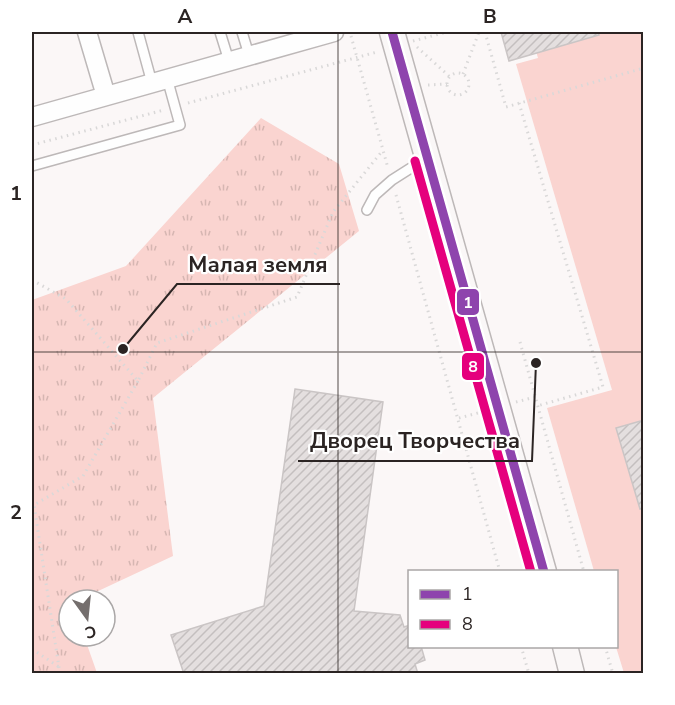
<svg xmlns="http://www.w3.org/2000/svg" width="675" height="705" viewBox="0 0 675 705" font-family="'Nunito Sans',sans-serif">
<defs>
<pattern id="grass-tufts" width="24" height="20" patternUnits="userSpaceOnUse" patternTransform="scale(1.5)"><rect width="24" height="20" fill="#fad4d0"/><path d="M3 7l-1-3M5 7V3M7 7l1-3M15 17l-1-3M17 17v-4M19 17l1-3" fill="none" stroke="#d6b6b2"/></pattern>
<pattern id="building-hatch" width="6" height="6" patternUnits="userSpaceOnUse" patternTransform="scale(1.5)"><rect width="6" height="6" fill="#e4dfdf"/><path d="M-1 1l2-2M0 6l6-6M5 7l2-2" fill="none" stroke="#c4bfbf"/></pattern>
</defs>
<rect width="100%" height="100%" fill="#fbf7f7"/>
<path fill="url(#grass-tufts)" d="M 261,118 L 339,164 L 359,231 L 153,398 L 173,556 L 79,600 L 69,600 L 69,636 L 84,636 L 97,673 L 32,673 L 32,300 L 126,266 Z"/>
<path fill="#fad4d0" d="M 567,32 L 643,32 L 643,673 L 624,673 L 616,647 L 616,572 L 594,571 L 547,408 L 612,390 L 516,64 L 538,58 L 533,41 Z"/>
<path fill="url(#building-hatch)" stroke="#cac5c5" stroke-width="1.5" d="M 501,32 L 598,32 L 599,35 L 509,61 Z
M 295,389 L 383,402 L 354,611 L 400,615 L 404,627 L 410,625 L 410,646 L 421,646 L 425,660 L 415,664 L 418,674 L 184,674 L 171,635 L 264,606 Z
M 644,420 L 644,508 L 640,509 L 616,428 Z"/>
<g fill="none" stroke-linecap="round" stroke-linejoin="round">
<g stroke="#bdb8b8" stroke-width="12">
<path id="lane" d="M 138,32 L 152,83
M 220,32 L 229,61
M 242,32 L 249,55
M 32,166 L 180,125 L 167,78
M 367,210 L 375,195 L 392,180 L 425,159"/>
</g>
<g stroke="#bdb8b8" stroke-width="21">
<path id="street" d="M 87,32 L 106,96
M 32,117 L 334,32"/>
</g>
<g stroke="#bdb8b8" stroke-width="27">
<path id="secondary" d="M 392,32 L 544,572
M 565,646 L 572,674"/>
</g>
<path stroke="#d9d8d8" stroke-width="3" stroke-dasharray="1.5 4.5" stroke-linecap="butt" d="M 485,32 L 506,107 L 644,68
M 351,36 L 388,168
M 413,41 L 447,32
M 417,47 L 450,77
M447 84a11 11 0 1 1 22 0a11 11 0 1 1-22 0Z
M 463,74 L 479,32
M 428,85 L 447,84
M 188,103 L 377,52
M 519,103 L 603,387 L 537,406
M 32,145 L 164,110
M 396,195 L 500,572
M 32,280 L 66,299 L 138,381 L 157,343 L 297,297 L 333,212 L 383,150
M 520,342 L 584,572
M 516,402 L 535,397
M 459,418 L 478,413
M 521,646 L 529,674
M 605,646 L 613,674
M 32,649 L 59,667
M 60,674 L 34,505 L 83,476 L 138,381"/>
<use href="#lane" stroke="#fefefe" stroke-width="9"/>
<use href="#street" stroke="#fefefe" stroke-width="18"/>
<use href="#secondary" stroke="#faf7f7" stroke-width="24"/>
<g stroke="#fff" stroke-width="14">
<path id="bus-1" d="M 392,32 L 544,572"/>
</g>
<g stroke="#fff" stroke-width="14">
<path id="bus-2" d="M 415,161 L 531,572"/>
</g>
<use href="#bus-1" stroke="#8e44ad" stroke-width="9"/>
<use href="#bus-2" stroke="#e5007d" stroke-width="9"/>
</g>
<path fill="none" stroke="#2b2423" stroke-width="1.5" stroke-opacity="0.55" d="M 338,32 L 338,674M 32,352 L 644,352"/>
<path fill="none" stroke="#2b2423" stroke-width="2" d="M123 349L177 284H340M536 363L532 461H298"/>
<g fill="#2b2423" stroke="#fff" stroke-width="2">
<circle cx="123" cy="349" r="6"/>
<circle cx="536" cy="363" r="6"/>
</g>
<g font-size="22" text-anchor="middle" font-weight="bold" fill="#2b2423" stroke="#fff" stroke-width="4.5" stroke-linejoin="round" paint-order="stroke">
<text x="258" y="272">Малая земля</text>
<text x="415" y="448">Дворец Творчества</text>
</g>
<g stroke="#fff" stroke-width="2">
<rect x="456" y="288" width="24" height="28" rx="6" fill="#8e44ad"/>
<rect x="461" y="352" width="24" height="29" rx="6" fill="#e5007d"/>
</g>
<g font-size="16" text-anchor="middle" font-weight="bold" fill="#fff">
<text x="468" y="308">1</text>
<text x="473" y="372">8</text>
</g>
<rect width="675" height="705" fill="none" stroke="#ffffff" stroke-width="66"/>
<rect x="408" y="570" width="210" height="78" fill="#ffffff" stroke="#aaa7a7" stroke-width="1.5"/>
<rect x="420" y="590" width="30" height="9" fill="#8e44ad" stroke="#aaa7a7" stroke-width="1.5"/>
<text x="462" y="600" font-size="18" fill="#2b2423">1</text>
<rect x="420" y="620" width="30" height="9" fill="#e5007d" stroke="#aaa7a7" stroke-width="1.5"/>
<text x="462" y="630" font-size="18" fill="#2b2423">8</text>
<g transform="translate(87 618) rotate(165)"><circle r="28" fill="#ffffff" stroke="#aaa7a7" stroke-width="1.5"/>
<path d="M0-4.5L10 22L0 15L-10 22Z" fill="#746e6d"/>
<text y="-9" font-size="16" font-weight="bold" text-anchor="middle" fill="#2b2423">С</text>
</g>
<rect x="33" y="33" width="609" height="639" fill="none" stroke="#2b2423" stroke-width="2"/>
<g font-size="20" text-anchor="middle" font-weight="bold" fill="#2b2423">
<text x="185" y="23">A</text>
<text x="490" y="23">B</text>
<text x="16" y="200">1</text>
<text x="16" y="519">2</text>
</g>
</svg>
